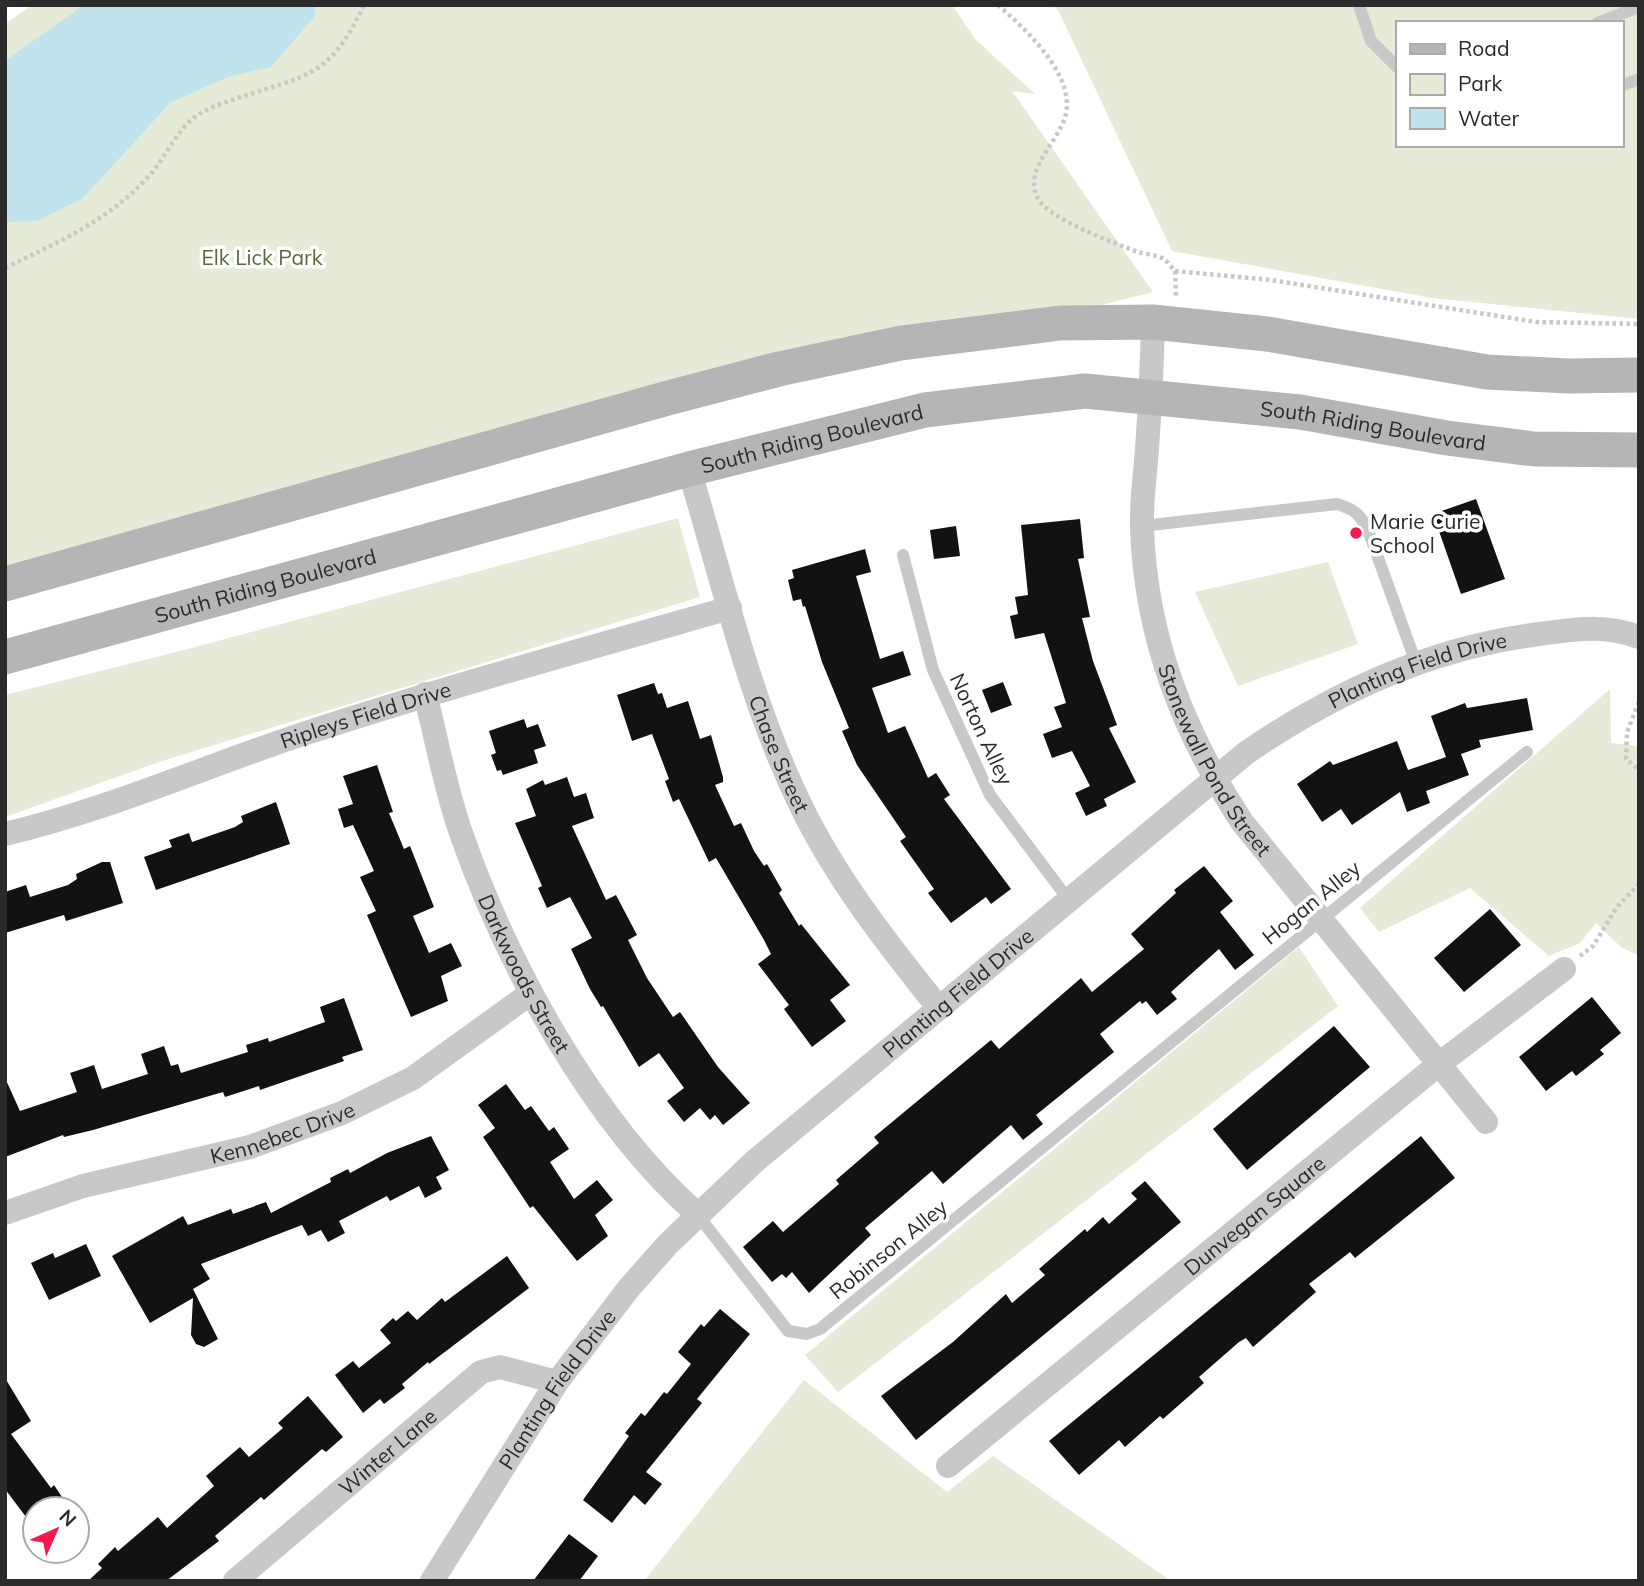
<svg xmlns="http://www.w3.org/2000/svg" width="1644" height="1586" viewBox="0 0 1644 1586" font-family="Mulish,sans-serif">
<rect width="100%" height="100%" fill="#fff"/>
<path fill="#e5ebd7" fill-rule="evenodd" d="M 32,5 L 952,5 L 975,39 L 1035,94 L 1012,91 L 1153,292 L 5,583 L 5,24 Z
M 1052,5 L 1639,5 L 1639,319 L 1432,298 L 1172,251 L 1058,10 ZM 1397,23 L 1621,23 L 1621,145 L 1397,145 Z
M 678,518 L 700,597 L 162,761 L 5,817 L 5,695 L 180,651 Z
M 1328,562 L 1358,644 L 1238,686 L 1195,592 Z
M 1610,689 L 1611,743 L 1639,746 L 1639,956 L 1621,947 L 1596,923 L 1580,943 L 1549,956 L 1470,888 L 1379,932 L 1360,908 Z
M 1299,947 L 1338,1006 L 838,1392 L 805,1355 Z
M 804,1380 L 947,1492 L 993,1456 L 1171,1581 L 644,1581 Z"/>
<path fill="#c0e3ee" d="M 84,5 L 316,5 L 314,17 L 271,67 L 228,77 L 170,103 L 82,199 L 37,221 L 5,222 L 5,61 Z"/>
<path fill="#121212" d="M 1476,499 L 1505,579 L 1461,594 L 1433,514 Z
M 1080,519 L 1084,558 L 1078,559 L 1090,617 L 1082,618 L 1093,661 L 1117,725 L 1109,728 L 1136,782 L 1104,799 L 1107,806 L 1086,816 L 1075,793 L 1090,786 L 1072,751 L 1052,758 L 1043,734 L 1062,727 L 1054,707 L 1066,703 L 1044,633 L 1015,639 L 1010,616 L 1018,614 L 1015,597 L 1028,595 L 1021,525 Z
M 956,526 L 960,556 L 934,559 L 930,530 Z
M 865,549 L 871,572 L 856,576 L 880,659 L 903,651 L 911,675 L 872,688 L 888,733 L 905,726 L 928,778 L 936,773 L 950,795 L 944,799 L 1011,889 L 991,904 L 986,897 L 951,923 L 928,893 L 934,889 L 900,841 L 906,837 L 857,765 L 842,731 L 849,728 L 822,662 L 805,606 L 803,607 L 801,599 L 793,601 L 788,580 L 794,578 L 792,570 Z
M 1003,682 L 1012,705 L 991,713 L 982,690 Z
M 654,683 L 658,694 L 662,693 L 667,708 L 688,701 L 700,739 L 711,735 L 723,777 L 723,782 L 715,785 L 734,826 L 741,823 L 754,851 L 764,866 L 767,864 L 782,890 L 779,893 L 799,926 L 801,924 L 850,985 L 830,1000 L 846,1021 L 812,1047 L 784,1009 L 789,1005 L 758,964 L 771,954 L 764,940 L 716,858 L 709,862 L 679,799 L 673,802 L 665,781 L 669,779 L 652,734 L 632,741 L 617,695 Z
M 1527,698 L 1533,730 L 1479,740 L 1481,747 L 1461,754 L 1469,775 L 1426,791 L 1430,803 L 1407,812 L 1400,792 L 1352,825 L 1341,809 L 1322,822 L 1297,784 L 1330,761 L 1333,765 L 1397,741 L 1408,770 L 1446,757 L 1431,716 L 1465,703 L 1467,708 Z
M 524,719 L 527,728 L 538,724 L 546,746 L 534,750 L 538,763 L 503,775 L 501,770 L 497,771 L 491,755 L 496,753 L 489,731 Z
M 377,765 L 393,812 L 389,813 L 404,849 L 410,846 L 434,907 L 413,916 L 429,953 L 451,943 L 462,966 L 441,976 L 448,1001 L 411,1017 L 367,915 L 376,911 L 360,877 L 374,871 L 353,825 L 344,828 L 338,809 L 353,804 L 343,776 Z
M 567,777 L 574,797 L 586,793 L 594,818 L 572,826 L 606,900 L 616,895 L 637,935 L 628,940 L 647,978 L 673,1017 L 680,1012 L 718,1067 L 750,1103 L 723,1125 L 715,1115 L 710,1120 L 700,1108 L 684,1122 L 667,1101 L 684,1088 L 659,1053 L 639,1067 L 603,1006 L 601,1007 L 590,989 L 571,949 L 592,938 L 570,897 L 547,908 L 538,888 L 542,886 L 515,823 L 536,816 L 526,789 L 543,780 L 545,785 Z
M 276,802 L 290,844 L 156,890 L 144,857 L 172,847 L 169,840 L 189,833 L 192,842 L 235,827 L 243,822 L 241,816 Z
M 102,862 L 110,862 L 123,903 L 66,921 L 64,915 L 5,933 L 5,892 L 26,885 L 30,897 L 68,885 L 77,879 L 76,874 Z
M 1204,866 L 1233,901 L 1220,912 L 1254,955 L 1235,970 L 1219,949 L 1171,992 L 1177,999 L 1157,1015 L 1146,1001 L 1142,1004 L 1140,1001 L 1100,1034 L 1114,1052 L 1036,1115 L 1043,1124 L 1023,1140 L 1011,1125 L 943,1184 L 932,1171 L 865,1228 L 871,1235 L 809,1293 L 792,1272 L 786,1278 L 782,1274 L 772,1282 L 743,1247 L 773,1221 L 783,1232 L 839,1184 L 836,1180 L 879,1143 L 874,1137 L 991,1040 L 999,1049 L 1081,978 L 1092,992 L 1144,949 L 1131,934 L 1176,893 L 1174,890 Z
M 1490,909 L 1521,945 L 1464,992 L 1434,958 Z
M 1592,997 L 1621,1033 L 1600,1050 L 1604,1054 L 1576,1076 L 1572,1071 L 1546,1091 L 1519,1057 Z
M 344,998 L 363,1050 L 342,1057 L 344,1061 L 260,1090 L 259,1086 L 225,1097 L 223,1092 L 93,1130 L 64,1137 L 63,1135 L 5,1157 L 5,1078 L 20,1111 L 77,1092 L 70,1073 L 94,1065 L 102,1089 L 148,1074 L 141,1054 L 164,1046 L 171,1066 L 178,1064 L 181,1073 L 248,1052 L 246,1045 L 268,1038 L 269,1042 L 325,1022 L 320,1007 Z
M 1334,1026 L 1370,1067 L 1247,1170 L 1213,1129 Z
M 506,1084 L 525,1110 L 531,1106 L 549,1131 L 554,1127 L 569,1149 L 550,1162 L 574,1199 L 597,1180 L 613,1200 L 595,1215 L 608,1236 L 577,1261 L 533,1206 L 530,1208 L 483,1137 L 495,1128 L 478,1105 Z
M 431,1136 L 449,1170 L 436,1177 L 442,1189 L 425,1198 L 419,1186 L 390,1201 L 387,1196 L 339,1221 L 345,1233 L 328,1242 L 321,1230 L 308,1236 L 302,1225 L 201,1264 L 210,1279 L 193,1289 L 218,1339 L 204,1347 L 196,1344 L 191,1335 L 193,1298 L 150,1323 L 112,1256 L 183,1216 L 188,1225 L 231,1209 L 233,1214 L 266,1202 L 271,1213 L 331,1182 L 330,1178 L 348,1169 L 350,1173 L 387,1153 Z
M 1421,1136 L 1455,1178 L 1355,1258 L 1350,1252 L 1309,1284 L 1316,1292 L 1253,1347 L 1246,1338 L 1239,1342 L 1199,1377 L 1204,1383 L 1163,1419 L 1160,1416 L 1125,1447 L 1119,1440 L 1079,1475 L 1049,1441 Z
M 1145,1181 L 1181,1222 L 916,1440 L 881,1396 L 953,1342 L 1006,1294 L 1012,1303 L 1045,1275 L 1039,1269 L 1085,1229 L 1087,1232 L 1103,1217 L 1109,1224 L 1137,1199 L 1131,1193 Z
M 86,1244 L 101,1276 L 49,1300 L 31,1263 L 53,1253 L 55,1258 Z
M 507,1256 L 529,1288 L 429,1364 L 428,1362 L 402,1384 L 405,1388 L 384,1404 L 380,1399 L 363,1413 L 335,1375 L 353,1361 L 359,1368 L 391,1343 L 380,1330 L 393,1318 L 396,1321 L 408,1311 L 417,1320 L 442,1298 L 445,1302 Z
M 720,1309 L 750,1334 L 697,1399 L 702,1403 L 646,1472 L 662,1484 L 645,1505 L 634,1495 L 612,1523 L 583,1500 L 629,1436 L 625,1433 L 641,1413 L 645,1416 L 664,1392 L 667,1394 L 691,1364 L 678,1352 L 701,1324 L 704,1327 Z
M 5,1378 L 31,1421 L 11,1434 L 51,1488 L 54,1485 L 70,1509 L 35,1509 L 35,1529 L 5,1489 Z
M 308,1396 L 343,1437 L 326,1452 L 322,1449 L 264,1500 L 261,1497 L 215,1536 L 219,1541 L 166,1581 L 88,1581 L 102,1568 L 98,1564 L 115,1547 L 118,1551 L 158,1517 L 167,1528 L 214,1486 L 206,1476 L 240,1447 L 249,1457 L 283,1428 L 278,1423 Z
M 569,1534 L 598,1556 L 579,1581 L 533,1581 Z"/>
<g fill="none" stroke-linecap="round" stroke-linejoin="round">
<path stroke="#c8c8c8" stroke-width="4.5" stroke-dasharray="3.5 3.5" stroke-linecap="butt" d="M 998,5 C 1024,28 1066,66 1067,104 C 1068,136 1022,165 1037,197 C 1047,219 1115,243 1138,252 C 1146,254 1157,255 1164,259 C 1168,262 1171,267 1175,271 L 1271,280 L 1536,322 L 1639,324
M 5,268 C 58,242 108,221 148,177 C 164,160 173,137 190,121 C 203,109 221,104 238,98 C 308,75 330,77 364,5
M 1175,271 L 1176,297
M 1639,702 L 1627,732 L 1626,759 L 1639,770
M 1580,956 L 1593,946 L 1617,907 L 1639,884"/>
<path stroke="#c8c8c8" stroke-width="12" d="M 1359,5 L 1371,41 L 1397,67
M 1597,23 L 1639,7
M 1621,86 L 1639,79
M 1142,526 L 1337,504 C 1354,509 1360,514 1368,530 L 1416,663
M 903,555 L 933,670 L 990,795 L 1068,899
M 697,1214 L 788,1331 L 807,1334 L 820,1329 L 1527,752"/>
<g stroke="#c8c8c8" stroke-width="24">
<path id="s1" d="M 1153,322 C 1152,364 1150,407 1147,449 C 1145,476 1141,503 1142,529 C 1146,638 1183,732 1242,822 L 1486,1122"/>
<path id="s2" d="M 689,469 C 723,582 749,700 801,806 C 837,880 887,943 938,1007"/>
<path id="s3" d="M 425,694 C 437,740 445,788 461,833 C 507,965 592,1121 697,1214"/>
<path id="s4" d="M 5,834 C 106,810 199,769 297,736 C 440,689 585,649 730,608"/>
<path id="s5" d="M 5,1213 L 83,1186 L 250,1147 L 342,1113 L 413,1078 L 531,993"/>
<path id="s6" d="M 948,1466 L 1439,1064 L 1564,969"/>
<path id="s7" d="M 235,1581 L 481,1372 L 500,1367 L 557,1382"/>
<path id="s8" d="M 432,1581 L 557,1382 L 629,1288 L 668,1244 L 755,1161 L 1246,753 C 1335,692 1430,648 1539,634 C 1577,629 1603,624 1639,637"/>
</g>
<g stroke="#b5b5b5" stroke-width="35">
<path d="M 5,584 L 668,398 L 779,369 L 901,343 L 1060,323 L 1153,322 L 1267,334 L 1487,372 L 1568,376 L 1639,375"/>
<path id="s9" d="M 5,657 L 689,469 L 925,410 L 1085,391 L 1300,412 L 1447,438 L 1534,449 L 1639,450"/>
</g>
</g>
<circle fill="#f61a4d" stroke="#fff" stroke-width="2.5" cx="1356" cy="533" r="7"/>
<g text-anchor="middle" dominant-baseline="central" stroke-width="7" stroke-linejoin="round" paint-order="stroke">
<g font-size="21" fill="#576b35" stroke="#fff">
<text x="262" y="257">Elk Lick Park</text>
</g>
<g font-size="21" fill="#2b2b2b" stroke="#fff">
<text stroke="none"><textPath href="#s9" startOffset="1404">South Riding Boulevard</textPath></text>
<text stroke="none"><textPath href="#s9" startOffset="836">South Riding Boulevard</textPath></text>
<text stroke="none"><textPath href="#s9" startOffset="270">South Riding Boulevard</textPath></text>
<text stroke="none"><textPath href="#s8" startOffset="1363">Planting Field Drive</textPath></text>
<text stroke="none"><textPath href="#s4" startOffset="380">Ripleys Field Drive</textPath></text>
<text transform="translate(982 729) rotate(65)">Norton Alley</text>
<text stroke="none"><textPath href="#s2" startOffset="299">Chase Street</textPath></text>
<text stroke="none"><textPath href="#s1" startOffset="453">Stonewall Pond Street</textPath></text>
<text transform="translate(1311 902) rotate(-39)">Hogan Alley</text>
<text stroke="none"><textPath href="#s3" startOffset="298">Darkwoods Street</textPath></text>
<text stroke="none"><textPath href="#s8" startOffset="796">Planting Field Drive</textPath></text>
<text stroke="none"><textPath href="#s5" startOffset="289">Kennebec Drive</textPath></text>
<text stroke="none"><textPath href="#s6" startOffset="396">Dunvegan Square</textPath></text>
<text transform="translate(888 1249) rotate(-39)">Robinson Alley</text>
<text stroke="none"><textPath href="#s8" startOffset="229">Planting Field Drive</textPath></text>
<text stroke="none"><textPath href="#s7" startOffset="200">Winter Lane</textPath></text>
</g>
<g font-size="21" fill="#2b2b2b" stroke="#fff" text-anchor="start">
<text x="1370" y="521">Marie Curie<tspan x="1370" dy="24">School</tspan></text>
</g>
</g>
<rect width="1644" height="1586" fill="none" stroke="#2b2b2b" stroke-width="14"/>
<rect x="1396" y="21" width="228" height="126" fill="#ffffff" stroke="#aaaaaa" stroke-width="2"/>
<rect x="1410" y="44" width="35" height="10" fill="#b5b5b5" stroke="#aaaaaa" stroke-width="2"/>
<text x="1458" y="56" font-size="21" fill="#2b2b2b">Road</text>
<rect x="1410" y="74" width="35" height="21" fill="#e5ebd7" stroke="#aaaaaa" stroke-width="2"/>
<text x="1458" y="91" font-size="21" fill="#2b2b2b">Park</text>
<rect x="1410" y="108" width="35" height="21" fill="#c0e3ee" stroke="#aaaaaa" stroke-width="2"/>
<text x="1458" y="126" font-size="21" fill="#2b2b2b">Water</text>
<g transform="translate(56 1530) rotate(45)"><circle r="33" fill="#ffffff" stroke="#aaaaaa" stroke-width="2"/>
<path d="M0-5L12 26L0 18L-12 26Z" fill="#f61a4d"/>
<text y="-10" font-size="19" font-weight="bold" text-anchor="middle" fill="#2b2b2b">N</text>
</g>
</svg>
